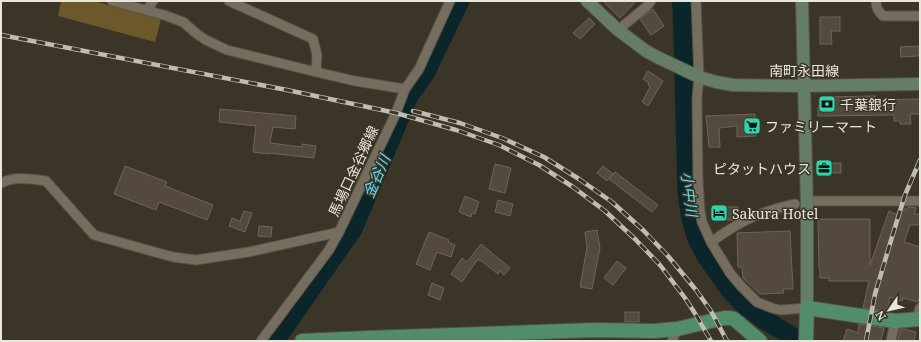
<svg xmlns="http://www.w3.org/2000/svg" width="921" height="342" viewBox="0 0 921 342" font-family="'Noto Serif','Noto Sans JP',serif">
<rect width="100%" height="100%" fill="#3b3527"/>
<path fill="#6c582a" d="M 61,1 L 94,1 L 161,19 L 155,42 L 58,16 Z"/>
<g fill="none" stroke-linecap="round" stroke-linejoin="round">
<path stroke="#0a262a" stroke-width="19" d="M 681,1 L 682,6 L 687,193 L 691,219 L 697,239 L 706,256 L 730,290 L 743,304 L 763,319 L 790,335 L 801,341
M 275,341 L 353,229 L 409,96 L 425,74 L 460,1"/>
</g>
<path fill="#53493c" stroke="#706557" d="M 603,1 L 636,1 L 620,18 Z
M 653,9 L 664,26 L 651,35 L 640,19 Z
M 820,17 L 840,17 L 840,31 L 831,31 L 832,44 L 820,44 Z
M 589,18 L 595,24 L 580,39 L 573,33 Z
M 919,46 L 919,56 L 901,57 L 900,47 Z
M 648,71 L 663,81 L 648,106 L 642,102 L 650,87 L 648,85 L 649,83 L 643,79 Z
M 875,96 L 875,100 L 920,99 L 920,114 L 910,114 L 911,124 L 900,124 L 900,121 L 894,121 L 894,115 L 818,116 L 818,107 L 826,97 Z
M 220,109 L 296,116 L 295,129 L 273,127 L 270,143 L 302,147 L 302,144 L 316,146 L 314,158 L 269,153 L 269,154 L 253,152 L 256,126 L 219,122 Z
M 755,114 L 756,136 L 737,137 L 737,126 L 719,128 L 720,147 L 709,147 L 706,116 Z
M 821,163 L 841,163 L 841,173 L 821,173 Z
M 495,164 L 511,168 L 505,193 L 489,189 Z
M 125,166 L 167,182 L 165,186 L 213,205 L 207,220 L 159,202 L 156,210 L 114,194 Z
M 603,166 L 613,174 L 607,181 L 597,173 Z
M 615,172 L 658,205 L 652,212 L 609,179 Z
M 465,196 L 479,202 L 475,214 L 472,213 L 471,217 L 459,212 Z
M 498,200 L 513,204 L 510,216 L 495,212 Z
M 716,207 L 738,207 L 738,217 L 733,220 L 716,220 Z
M 909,207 L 916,208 L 914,214 L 920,214 L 920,225 L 910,225 L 904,242 L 920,247 L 920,293 L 918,302 L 903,298 L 902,301 L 890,297 L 887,311 L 863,308 L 869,281 L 829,281 L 829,278 L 820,278 L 820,269 L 819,269 L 818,219 L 870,219 L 870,265 L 889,211 L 896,214 Z
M 244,211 L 252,213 L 245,232 L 229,226 L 232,218 L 240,221 Z
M 259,226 L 272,227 L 271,237 L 258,236 Z
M 597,230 L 600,248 L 592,289 L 580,287 L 587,247 L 585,232 Z
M 790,231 L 793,289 L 783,289 L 784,293 L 760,294 L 743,278 L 742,267 L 738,267 L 737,233 Z
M 429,232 L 449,240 L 448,242 L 455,245 L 451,257 L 437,252 L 430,270 L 416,264 Z
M 481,244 L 510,268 L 504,275 L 500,271 L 498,274 L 480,260 L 480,261 L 478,259 L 462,282 L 451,274 L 462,258 L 467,262 Z
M 617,261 L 626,268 L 613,285 L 604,278 Z
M 432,283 L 444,288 L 440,300 L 428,295 Z
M 625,312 L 639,312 L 639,322 L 625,322 Z
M 859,324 L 884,328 L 881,341 L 843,341 L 847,329 L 858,333 Z
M 900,329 L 904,329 L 916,332 L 914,341 L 898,341 Z"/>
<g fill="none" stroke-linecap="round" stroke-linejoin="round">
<g stroke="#565145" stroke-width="11">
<path id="street" d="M 112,1 L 164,15 L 183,22 L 197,34 L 206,40 L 227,50 L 316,72 L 355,81 L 405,89
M 229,1 L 313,39 L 317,55 L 316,72
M 696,1 L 699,77 L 697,98 L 698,180 L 700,211 L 702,222 L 711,242 L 730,273 L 741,286 L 757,302 L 772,308 L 780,310 L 807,308
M 876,1 C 876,8 878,11 883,16 L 920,16
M 147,10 L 153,1
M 618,30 L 646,7 L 651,1
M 1,183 C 15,176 31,179 46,181 L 94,235 L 173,257 L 196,260 L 249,252 L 339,232
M 815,201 L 920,201
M 711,242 C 724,233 738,223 753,217 C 767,211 781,207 795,204
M 917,319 L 920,308
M 261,341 L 329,250 L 339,232 L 396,113 L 405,89 L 419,69 L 450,1
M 672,341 L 677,329
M 891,341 L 895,321"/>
</g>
<g stroke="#565145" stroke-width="14">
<path id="secondary" d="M 587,1 L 618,30 L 646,51 L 657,57 L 699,77 L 716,82 L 733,85 L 803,86 L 920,84
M 802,1 L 807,209 L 807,308"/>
</g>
<g stroke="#565145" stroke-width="16">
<path id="primary" d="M 302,341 L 368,338 L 594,330 L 654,331 L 677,329 L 724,318 L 730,318 L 734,319 L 760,341
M 806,341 L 807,308 L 895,321 L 920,319"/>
</g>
<use href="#street" stroke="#756e5f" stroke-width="9"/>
<use href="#secondary" stroke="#647d64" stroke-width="12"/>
<use href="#primary" stroke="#528d6a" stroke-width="14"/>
<g stroke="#c0bcb2" stroke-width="4.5">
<path id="rail" d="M 1,35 L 287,90 L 396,113 L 456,130 L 499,145 L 539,165 L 573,187 L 605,211 L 635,239 L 660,265 L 685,298 L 696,315 L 711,341
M 413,111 L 460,123 L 502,138 L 544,157 L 579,179 L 612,202 L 643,230 L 668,256 L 696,290 L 711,311 L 727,341
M 866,341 L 875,294 L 892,237 L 905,195 L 920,160"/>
</g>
<use href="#rail" stroke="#3b3527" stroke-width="3" stroke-dasharray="9" stroke-linecap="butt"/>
</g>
<defs>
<g id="bank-square" transform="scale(0.9)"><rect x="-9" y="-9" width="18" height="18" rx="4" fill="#2fd4aa" stroke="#3b3527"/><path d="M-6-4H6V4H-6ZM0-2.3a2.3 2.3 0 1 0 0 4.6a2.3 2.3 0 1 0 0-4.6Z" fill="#111"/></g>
<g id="supermarket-square" transform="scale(0.9)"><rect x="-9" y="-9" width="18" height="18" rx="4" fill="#2fd4aa" stroke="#3b3527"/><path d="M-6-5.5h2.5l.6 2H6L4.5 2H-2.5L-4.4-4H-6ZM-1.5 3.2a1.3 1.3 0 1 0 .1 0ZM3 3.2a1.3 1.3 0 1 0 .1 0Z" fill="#111"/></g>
<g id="office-square" transform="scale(0.9)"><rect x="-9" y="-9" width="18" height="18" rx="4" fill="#2fd4aa" stroke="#3b3527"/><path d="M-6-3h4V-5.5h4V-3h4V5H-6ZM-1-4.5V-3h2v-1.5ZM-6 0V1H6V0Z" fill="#111"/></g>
<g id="hotel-square" transform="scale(0.9)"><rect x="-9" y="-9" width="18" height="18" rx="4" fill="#2fd4aa" stroke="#3b3527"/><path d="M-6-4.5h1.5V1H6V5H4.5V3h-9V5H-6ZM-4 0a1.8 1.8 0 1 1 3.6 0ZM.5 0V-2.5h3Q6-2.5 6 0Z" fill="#111"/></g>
</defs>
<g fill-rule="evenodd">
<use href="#bank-square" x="827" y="104"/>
<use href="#supermarket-square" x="752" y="126"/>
<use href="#office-square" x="824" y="168"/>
<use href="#hotel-square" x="719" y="213"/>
</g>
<g text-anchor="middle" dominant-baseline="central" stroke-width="3" stroke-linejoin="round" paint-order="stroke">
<g font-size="14" fill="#eae6dd" stroke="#3b3527">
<text x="804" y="70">南町永田線</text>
<text transform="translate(353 171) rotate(-65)">馬場口金谷郷線</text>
</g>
<g font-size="14" fill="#eae6dd" stroke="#3b3527" text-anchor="start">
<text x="840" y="104">千葉銀行</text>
<text x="765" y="126">ファミリーマート</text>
<text x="811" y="168" text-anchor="end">ピタットハウス</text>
<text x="732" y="213">Sakura Hotel</text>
</g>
<g font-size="15" font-style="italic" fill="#5eddf0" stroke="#3b3527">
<text transform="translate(376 176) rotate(-67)">金谷川</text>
<text transform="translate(690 194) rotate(83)">小中川</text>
</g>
</g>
<rect width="921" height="342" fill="none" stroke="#eae6dd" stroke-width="4"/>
<g transform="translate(889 310) rotate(236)" stroke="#3b3527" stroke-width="3" paint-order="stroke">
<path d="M0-3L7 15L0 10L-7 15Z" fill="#eae6dd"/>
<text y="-6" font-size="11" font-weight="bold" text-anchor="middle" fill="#eae6dd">N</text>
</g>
</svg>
